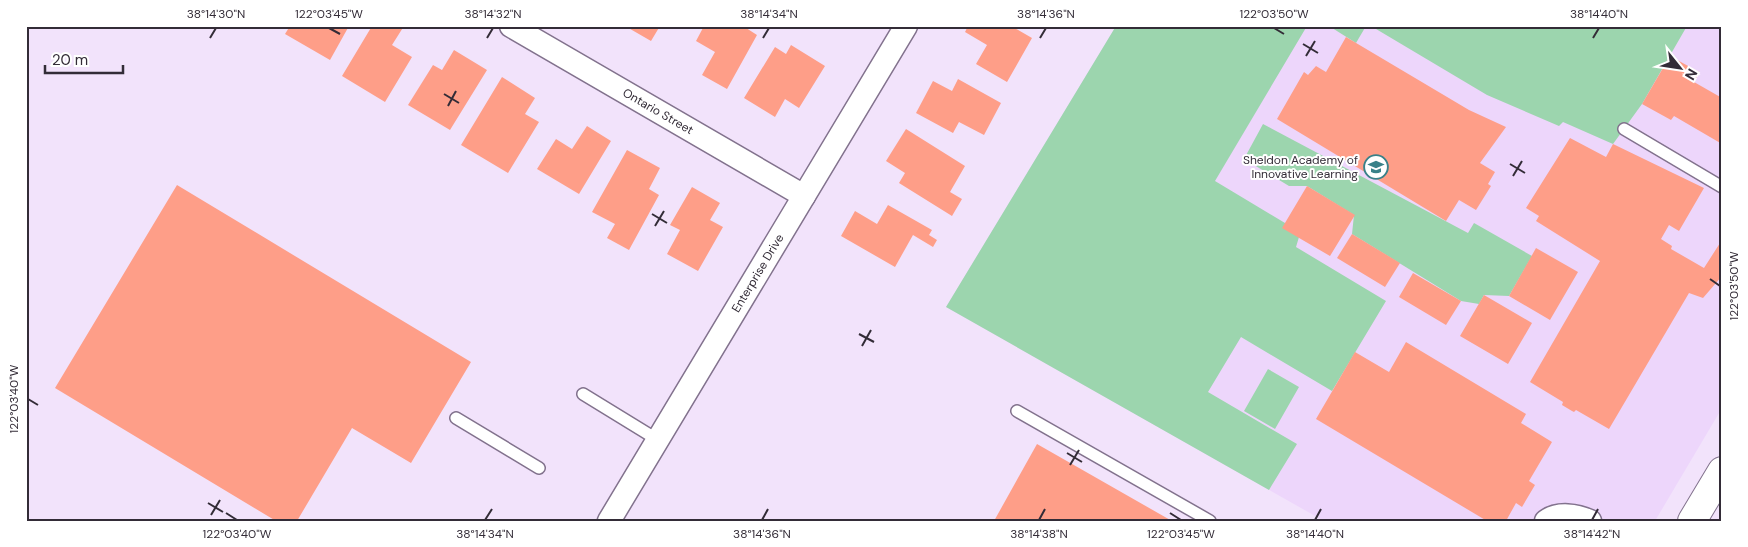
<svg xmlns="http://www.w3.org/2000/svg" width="1748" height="547" viewBox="0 0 1748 547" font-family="'DM Sans',sans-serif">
<rect width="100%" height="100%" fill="#f2e3fb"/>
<path fill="#edd6fb" d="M 1116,26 L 1722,26 L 1722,408 L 1655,521 L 1324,521 L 946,307 Z"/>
<path fill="#9cd5ae" d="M 1116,26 L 1307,26 L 1215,181 L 1285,223 L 1299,237 L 1296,247 L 1386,301 L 1332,391 L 1241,337 L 1208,392 L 1297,444 L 1269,490 L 946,307 Z
M 1329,26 L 1366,26 L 1356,43 Z
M 1371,26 L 1687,26 L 1642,104 L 1613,144 L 1563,122 L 1559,126 L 1487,95 Z
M 1263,124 L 1468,233 L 1474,223 L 1532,256 L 1509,296 L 1484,295 L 1479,304 L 1461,301 L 1352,234 L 1354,215 L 1307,186 L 1289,186 L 1244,159 Z
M 1268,369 L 1299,387 L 1275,429 L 1244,411 Z"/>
<path fill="#fe9e88" d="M 290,26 L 349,26 L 330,60 L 285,34 Z
M 372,26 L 404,26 L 392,45 L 412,57 L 385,102 L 342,76 Z
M 625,26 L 660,26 L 651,41 Z
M 704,26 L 743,26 L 757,35 L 727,89 L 702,75 L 715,52 L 696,41 Z
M 968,26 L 1011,26 L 1032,38 L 1007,82 L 976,64 L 987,45 L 965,32 Z
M 1346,37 L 1469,110 L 1506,127 L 1480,163 L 1495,172 L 1488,184 L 1491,186 L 1476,210 L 1459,200 L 1446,221 L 1277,119 L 1304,72 L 1308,75 L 1316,66 L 1326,72 Z
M 791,45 L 825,66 L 799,108 L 785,99 L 775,117 L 744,98 L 775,47 L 786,54 Z
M 454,50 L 487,70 L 450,130 L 408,105 L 433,65 L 442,70 Z
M 1670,56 L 1699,72 L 1694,82 L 1722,98 L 1722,144 L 1674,116 L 1671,120 L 1642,104 Z
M 502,77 L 535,98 L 525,114 L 539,122 L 508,173 L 461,145 Z
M 958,79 L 1001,103 L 984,135 L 959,122 L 953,133 L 916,113 L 933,81 L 952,91 Z
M 587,126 L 611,141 L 579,194 L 537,169 L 556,139 L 572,149 Z
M 906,129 L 965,166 L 950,192 L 962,199 L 952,216 L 899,183 L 905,173 L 886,161 Z
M 1570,138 L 1606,157 L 1613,144 L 1704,188 L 1679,231 L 1669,225 L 1661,239 L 1672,246 L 1671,249 L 1704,268 L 1720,243 L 1722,243 L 1722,276 L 1703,298 L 1689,293 L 1609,429 L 1576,410 L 1574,412 L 1572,411 L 1562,405 L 1563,402 L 1530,382 L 1600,261 L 1536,221 L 1539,216 L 1526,208 Z
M 627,150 L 660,168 L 649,189 L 659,195 L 629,250 L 607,238 L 615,224 L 592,212 Z
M 177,185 L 471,362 L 411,463 L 352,428 L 297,521 L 276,521 L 55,388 Z
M 1307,186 L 1355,215 L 1330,256 L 1282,228 Z
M 692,187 L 720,203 L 710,220 L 723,227 L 698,271 L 667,254 L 680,230 L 670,225 Z
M 888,205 L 932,230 L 929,235 L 937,240 L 933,247 L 913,235 L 895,267 L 841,236 L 855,211 L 877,224 Z
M 1352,234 L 1400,263 L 1385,287 L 1337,258 Z
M 1536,248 L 1578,272 L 1550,320 L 1509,296 Z
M 1413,273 L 1461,301 L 1446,325 L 1399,297 Z
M 1484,295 L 1532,323 L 1508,364 L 1460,336 Z
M 1406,342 L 1526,414 L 1521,423 L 1552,442 L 1529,481 L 1535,485 L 1522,507 L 1516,503 L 1506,521 L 1487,521 L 1316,419 L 1355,352 L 1389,372 Z
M 1037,444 L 1172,521 L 994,521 Z"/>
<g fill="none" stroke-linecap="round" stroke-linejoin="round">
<g stroke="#82728d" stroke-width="14">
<path id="service" d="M 1624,129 L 1722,187
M 583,394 L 658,440
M 1017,411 L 1210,521
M 456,418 L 539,468"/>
</g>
<g stroke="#82728d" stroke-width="25">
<g id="minor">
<path id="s1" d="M 511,26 L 804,196"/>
<path id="s2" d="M 609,521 L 906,26"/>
<path d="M 1546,521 C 1558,512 1577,515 1590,521"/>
</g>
</g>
<g stroke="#82728d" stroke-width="30">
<path id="tertiary" d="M 1692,521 L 1722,471"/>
</g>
<use href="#service" stroke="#fff" stroke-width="11"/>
<use href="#minor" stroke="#fff" stroke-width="22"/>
<use href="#tertiary" stroke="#fff" stroke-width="28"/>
</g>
<path fill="none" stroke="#332c37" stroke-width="2" d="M 329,28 L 340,34M 1274,28 L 1284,34M 210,38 L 216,28M 487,38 L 493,28M 763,38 L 769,28M 1040,38 L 1046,28M 1593,38 L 1599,28M 1303,44 L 1318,53M 1306,56 L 1315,41M 444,94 L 459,103M 448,106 L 456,91M 1510,164 L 1525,173M 1513,176 L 1522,161M 652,214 L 667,223M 655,226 L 664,211M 1710,279 L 1720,286M 859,334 L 874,342M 862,346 L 871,330M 28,399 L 38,405M 1067,453 L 1082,462M 1070,465 L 1079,450M 208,503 L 223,512M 226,513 L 237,520M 1170,513 L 1181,520M 211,515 L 220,500M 485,520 L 492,509M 762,520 L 768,509M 1039,520 L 1045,509M 1315,520 L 1321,509M 1592,520 L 1598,509"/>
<defs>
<g id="school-ring" transform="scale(1.25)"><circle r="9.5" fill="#fff" stroke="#398189" stroke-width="1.5"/><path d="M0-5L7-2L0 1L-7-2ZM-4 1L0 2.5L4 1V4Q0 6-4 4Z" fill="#398189"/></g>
</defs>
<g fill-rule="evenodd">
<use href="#school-ring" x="1376" y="167"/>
</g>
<g text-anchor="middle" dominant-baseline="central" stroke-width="4" stroke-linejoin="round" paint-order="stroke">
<g font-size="12" fill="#332c37" stroke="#fff">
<text stroke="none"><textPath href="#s1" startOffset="170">Ontario Street</textPath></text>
<text stroke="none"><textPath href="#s2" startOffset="289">Enterprise Drive</textPath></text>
</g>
<g font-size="12" fill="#332c37" stroke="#fff" text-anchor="end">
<text x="1358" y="160">Sheldon Academy of<tspan x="1358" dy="14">Innovative Learning</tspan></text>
</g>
</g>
<rect width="1748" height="547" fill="none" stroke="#ffffff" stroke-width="55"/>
<g transform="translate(1680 68) rotate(120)" stroke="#ffffff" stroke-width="4" paint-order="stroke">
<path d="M0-4L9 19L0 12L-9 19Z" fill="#332c37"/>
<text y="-8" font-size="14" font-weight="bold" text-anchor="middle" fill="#332c37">N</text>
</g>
<path d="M45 65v8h78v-8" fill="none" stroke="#332c37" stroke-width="2.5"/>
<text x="52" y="65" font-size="15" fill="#332c37" stroke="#ffffff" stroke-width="4" paint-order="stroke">20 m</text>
<rect x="28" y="28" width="1692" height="492" fill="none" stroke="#332c37" stroke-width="2"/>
<g font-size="12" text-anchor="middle" fill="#332c37">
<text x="216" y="18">38°14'30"N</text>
<text x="329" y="18">122°03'45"W</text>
<text x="493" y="18">38°14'32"N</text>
<text x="769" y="18">38°14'34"N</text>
<text x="1046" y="18">38°14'36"N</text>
<text x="1274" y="18">122°03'50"W</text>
<text x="1599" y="18">38°14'40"N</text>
<text transform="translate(1734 286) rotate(-90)" y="4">122°03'50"W</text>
<text transform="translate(14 399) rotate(-90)" y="4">122°03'40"W</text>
<text x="237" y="538">122°03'40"W</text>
<text x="485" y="538">38°14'34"N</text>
<text x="762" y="538">38°14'36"N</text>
<text x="1039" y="538">38°14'38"N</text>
<text x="1181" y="538">122°03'45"W</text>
<text x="1315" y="538">38°14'40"N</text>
<text x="1592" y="538">38°14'42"N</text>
</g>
</svg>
